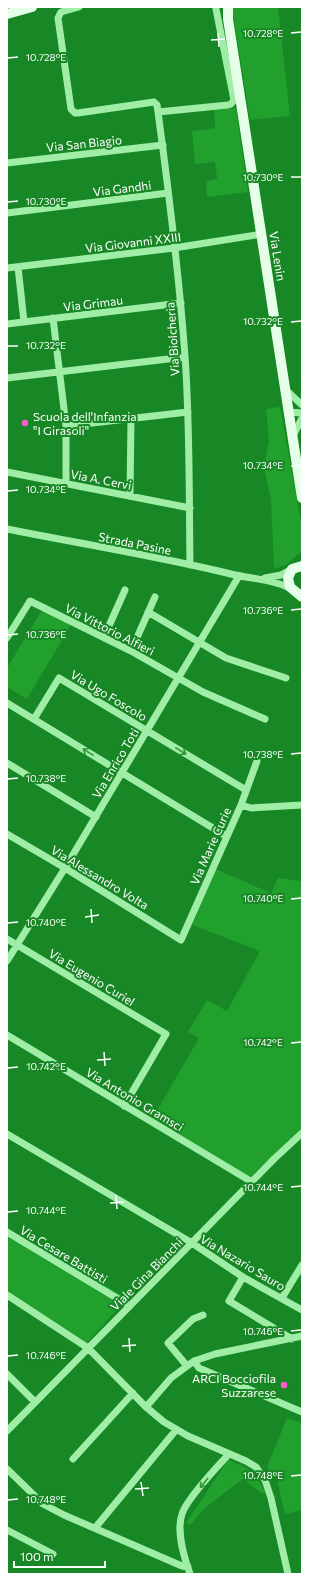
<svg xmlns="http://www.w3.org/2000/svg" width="309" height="1581" viewBox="0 0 309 1581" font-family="Commissioner,sans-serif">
<rect width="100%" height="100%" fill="#188725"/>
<path fill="#21a02e" d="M 232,7 L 278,7 L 290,116 L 250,120 Z
M 236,108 L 248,192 L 207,197 L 206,181 L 217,179 L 215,162 L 195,164 L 192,131 L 215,128 L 214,110 Z
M 280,407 L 302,527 L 302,551 L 286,565 L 274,569 L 271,500 L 264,467 L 269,440 L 266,409 Z
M 42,610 L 71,625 L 27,699 L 7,687 L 7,668 Z
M 215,869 L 271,893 L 278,878 L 301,881 L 302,879 L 302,1130 L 249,1178 L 152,1119 L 199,1038 L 188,1032 L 207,1000 L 227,1011 L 260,951 L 192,925 Z
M 8,1231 L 127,1298 L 87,1343 L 7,1292 Z
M 287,1418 L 302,1423 L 302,1510 L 285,1514 L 277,1480 L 267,1467 Z
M 228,1460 C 249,1468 256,1473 266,1494 L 260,1492 L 243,1479 L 206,1507 L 190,1525 L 186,1523 Z"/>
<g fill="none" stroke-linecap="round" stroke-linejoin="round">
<path stroke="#9feda7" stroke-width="7" d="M 79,7 L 61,12 L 58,18 L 71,109 L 75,113 L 78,113 L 154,102 L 157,105 L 158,112 C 169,193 179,275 185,356 C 190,425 189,495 190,565
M 158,112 L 228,105 L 231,104 L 234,100 L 216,9
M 7,163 L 163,145
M 7,213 L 168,193
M 18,267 L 24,322
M 7,268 L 174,248 L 262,234
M 53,318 L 66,426 L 66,483
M 7,324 L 181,303
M 7,378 L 185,357
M 285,389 L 302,405
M 288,412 L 302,413
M 66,426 L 188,412
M 293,436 L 302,418
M 7,472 L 190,508
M 130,496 L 131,419
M 7,529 C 82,544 157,556 231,574 C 251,579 272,579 290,588
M 265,578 L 281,575 L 292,569
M 148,612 L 226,658 L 286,678
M 104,637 L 125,590
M 7,638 L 30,601 L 131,651 L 203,692 L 265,719
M 131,651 L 155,597
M 7,703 L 226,836
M 34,719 L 59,678 L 246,790
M 7,763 L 96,817
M 241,805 L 251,808 L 302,805
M 7,834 L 65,868 L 181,940 L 241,805 L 257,761
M 7,939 L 166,1034 L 124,1106
M 7,961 L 65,868 L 239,576
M 7,1035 L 252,1182
M 7,1134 L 192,1243 L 243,1277 L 302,1310
M 7,1232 L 130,1306
M 243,1277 L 229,1301 L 292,1339
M 7,1295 L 88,1348 L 146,1407 L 164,1422 L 188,1436 L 246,1461 L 256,1467 L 265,1480 L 271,1498 L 288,1574
M 282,1298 L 302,1265
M 194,1361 L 199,1368 L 302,1412
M 187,1366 L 168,1343 L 193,1319 L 203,1315
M 7,1374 L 35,1402
M 146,1407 L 171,1378 L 194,1361 L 215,1354 L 302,1336
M 7,1431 L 274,1159 L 302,1133
M 73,1459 L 133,1393
M 7,1469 L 43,1504 L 64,1515 L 182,1566 L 188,1567
M 95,1528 L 176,1430
M 7,1530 L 53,1554
M 190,1574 C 184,1557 176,1532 182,1514 C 187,1498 217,1467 229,1454"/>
<path stroke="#e5ffe9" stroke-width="10" d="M 228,7 L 228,19 L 302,498
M 7,14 L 32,7
M 302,566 L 292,569 L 288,578 L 290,587 L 302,597"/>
</g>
<defs><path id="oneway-shaft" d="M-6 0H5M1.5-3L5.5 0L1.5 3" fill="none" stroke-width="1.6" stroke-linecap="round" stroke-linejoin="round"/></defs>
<g stroke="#2c9638">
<use href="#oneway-shaft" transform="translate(181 751) rotate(31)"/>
<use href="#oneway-shaft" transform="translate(88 752) rotate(-149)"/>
<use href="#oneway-shaft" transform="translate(204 1483) rotate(129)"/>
</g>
<path fill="none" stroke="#fff" stroke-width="1.5" d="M 218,33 L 219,47M 291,33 L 301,32M 211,40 L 225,39M 8,58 L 18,57M 291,177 L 301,177M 8,202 L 18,201M 291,322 L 301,321M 8,346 L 18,346M 291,466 L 301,465M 8,491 L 18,490M 291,610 L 301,609M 8,635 L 18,634M 291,754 L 301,753M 8,779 L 18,778M 291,899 L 301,898M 91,909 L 92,923M 85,917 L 99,915M 8,923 L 18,922M 291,1043 L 301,1042M 104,1052 L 105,1066M 97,1060 L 111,1059M 8,1068 L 18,1067M 291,1187 L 301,1186M 116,1195 L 117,1209M 110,1203 L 124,1202M 8,1212 L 18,1211M 291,1331 L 301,1330M 129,1338 L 130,1352M 122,1346 L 136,1345M 8,1356 L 18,1355M 291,1476 L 301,1475M 141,1482 L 143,1496M 135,1489 L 149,1488M 8,1500 L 18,1499"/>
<g fill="#ff5bd4" stroke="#188725" stroke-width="1.5">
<circle cx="25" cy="423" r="4"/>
<circle cx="284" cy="1385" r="4"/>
</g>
<g text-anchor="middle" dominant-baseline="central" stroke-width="4" stroke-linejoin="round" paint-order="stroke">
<g font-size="12" fill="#fff" stroke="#188725">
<text transform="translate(84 143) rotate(-6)">Via San Biagio</text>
<text transform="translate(122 188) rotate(-7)">Via Gandhi</text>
<text transform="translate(133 242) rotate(-7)">Via Giovanni XXIII</text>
<text transform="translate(278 256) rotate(81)">Via Lenin</text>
<text transform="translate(93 303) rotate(-7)">Via Grimau</text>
<text transform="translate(172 339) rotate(-94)">Via Biolcheria</text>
<text transform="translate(101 479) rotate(11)">Via A. Cervi</text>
<text transform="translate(135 543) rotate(11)">Strada Pasine</text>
<text transform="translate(110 629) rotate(27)">Via Vittorio Alfieri</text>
<text transform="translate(109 695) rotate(31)">Via Ugo Foscolo</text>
<text transform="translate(115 763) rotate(-59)">Via Enrico Toti</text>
<text transform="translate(210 846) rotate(-66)">Via Marie Curie</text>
<text transform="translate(100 877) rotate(31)">Via Alessandro Volta</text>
<text transform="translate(92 977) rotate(31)">Via Eugenio Curiel</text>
<text transform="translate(135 1099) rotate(31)">Via Antonio Gramsci</text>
<text transform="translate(64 1254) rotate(31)">Via Cesare Battisti</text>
<text transform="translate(243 1262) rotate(31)">Via Nazario Sauro</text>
<text transform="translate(146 1274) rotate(-45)">Viale Gina Bianchi</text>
</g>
<g font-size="12" fill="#fff" stroke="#188725" text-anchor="start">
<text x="33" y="416">Scuola dell'Infanzia<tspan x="33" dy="14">"I Girasoli"</tspan></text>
<text x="276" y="1378" text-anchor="end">ARCI Bocciofila<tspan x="276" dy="14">Suzzarese</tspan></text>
</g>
</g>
<g font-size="10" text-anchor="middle" fill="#fff" stroke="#188725" stroke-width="4" stroke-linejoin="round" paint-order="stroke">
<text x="263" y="37">10.728°E</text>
<text x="46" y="61">10.728°E</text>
<text x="263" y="181">10.730°E</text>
<text x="46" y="205">10.730°E</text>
<text x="263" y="325">10.732°E</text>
<text x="46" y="349">10.732°E</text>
<text x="263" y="469">10.734°E</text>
<text x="46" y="493">10.734°E</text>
<text x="263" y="614">10.736°E</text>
<text x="46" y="638">10.736°E</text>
<text x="263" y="758">10.738°E</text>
<text x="46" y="782">10.738°E</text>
<text x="263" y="902">10.740°E</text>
<text x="46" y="926">10.740°E</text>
<text x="263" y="1046">10.742°E</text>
<text x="46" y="1070">10.742°E</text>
<text x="263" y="1191">10.744°E</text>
<text x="46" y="1214">10.744°E</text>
<text x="263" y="1335">10.746°E</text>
<text x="46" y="1359">10.746°E</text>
<text x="263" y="1479">10.748°E</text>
<text x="46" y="1503">10.748°E</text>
</g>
<rect width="309" height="1581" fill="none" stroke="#ffffff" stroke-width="16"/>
<path d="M14 1561v6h91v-6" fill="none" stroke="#ffffff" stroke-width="2"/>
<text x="20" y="1561" font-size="12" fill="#ffffff" stroke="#188725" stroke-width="3" paint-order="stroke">100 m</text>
</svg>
